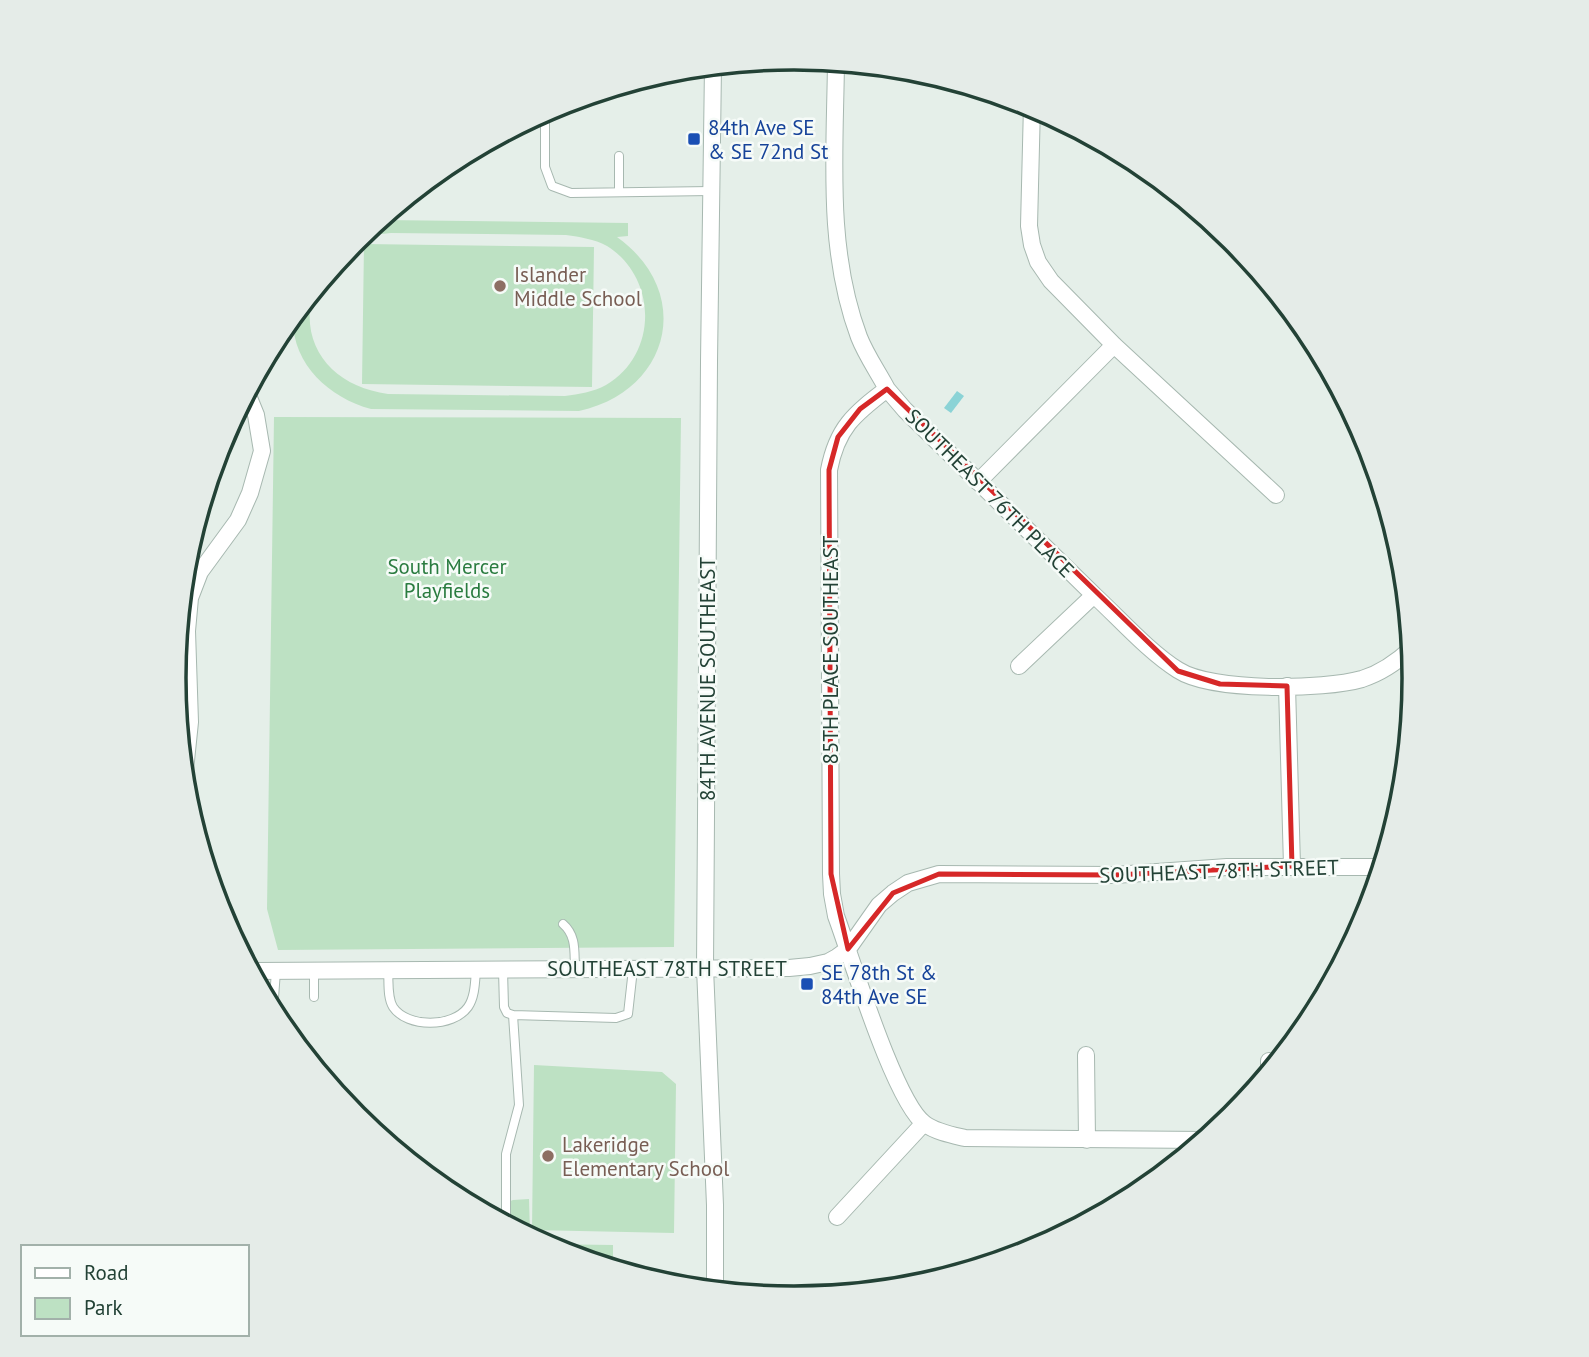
<svg xmlns="http://www.w3.org/2000/svg" width="1589" height="1357" viewBox="0 0 1589 1357" font-family="'PT Sans',sans-serif">
<rect width="100%" height="100%" fill="#e5efe9"/>
<path fill="#bde1c3" d="M 382,220 L 628,223 L 628,236 L 617,237 C 695,293 670,391 579,411 L 371,409 C 328,397 291,363 293,316 L 313,292 C 298,348 335,387 388,394 L 565,396 C 579,394 593,392 606,385 C 658,355 658,278 607,246 C 594,239 580,237 566,235 L 391,233 L 372,235 L 354,242 Z
M 364,244 L 594,247 L 592,387 L 362,384 Z
M 274,417 L 681,418 L 674,947 L 278,950 L 267,909 Z
M 534,1065 L 662,1072 L 676,1084 L 674,1233 L 532,1230 Z
M 529,1199 L 530,1233 L 535,1240 L 503,1223 L 503,1204 L 513,1200 Z
M 542,1244 L 613,1245 L 613,1269 L 557,1252 Z"/>
<path fill="#8bd3d6" d="M 957,391 L 964,396 L 951,413 L 944,408 Z"/>
<g fill="none" stroke-linecap="round" stroke-linejoin="round">
<g stroke="#a7b8b0" stroke-width="10">
<path id="lane" d="M 545,112 L 545,167 L 552,186 L 571,193 L 711,191
M 619,156 L 619,192
M 563,924 C 577,936 574,953 575,969
M 388,969 C 389,982 387,997 393,1007 C 407,1028 453,1028 468,1007 C 475,997 475,982 476,970
M 314,970 L 314,997
M 503,970 L 504,1007 L 507,1013 L 513,1015 L 616,1018 L 628,1014 L 633,969
M 274,998 L 276,971
M 495,1219 L 506,1219 L 506,1154 L 519,1105 L 513,1015"/>
</g>
<g stroke="#a7b8b0" stroke-width="18">
<path id="street" d="M 836,62 C 835,154 826,249 859,337 C 866,355 878,372 887,389 C 854,414 837,428 829,470 L 831,874 L 832,894 L 836,916 C 851,956 895,1103 925,1124 C 936,1132 952,1135 965,1138 L 1206,1140
M 713,66 L 709,362 L 705,968 L 715,1205 L 715,1291
M 1032,105 L 1029,226 L 1032,245 L 1038,262 L 1051,281 L 1114,345 L 1276,495
M 887,389 L 905,410 L 1094,595
M 978,482 L 1114,345
M 1019,666 L 1094,595 C 1119,618 1149,652 1178,670 C 1212,692 1324,690 1362,679 C 1381,673 1398,661 1412,648
M 1287,686 L 1292,866
M 184,780 L 190,722 L 187,631 L 190,598 L 200,572 L 238,520 L 250,493 L 262,451 L 256,415 L 247,393
M 250,971 L 789,968 L 810,966 L 828,962 L 837,957 L 848,949 L 879,905 L 893,893 L 908,883 L 939,874 L 1115,875 L 1227,867 L 1383,867
M 1086,1055 L 1087,1140
M 1269,1061 L 1269,1074
M 837,1217 L 924,1123"/>
</g>
<use href="#lane" stroke="#fff" stroke-width="8"/>
<use href="#street" stroke="#fff" stroke-width="16"/>
</g>
<path fill="none" stroke="#d62828" stroke-width="5" stroke-linejoin="round" d="M 887,389 L 1178,671 L 1220,684 L 1287,686 L 1292,866 L 1115,875 L 939,874 L 893,893 L 848,949 L 831,874 L 829,470 L 838,437 L 860,409 Z"/>
<g fill="#1a4fb4" stroke="#f6fbf8" stroke-width="2.5">
<rect x="687" y="132" width="14" height="14" rx="3.5"/>
<rect x="800" y="977" width="14" height="14" rx="3.5"/>
</g>
<g fill="#8d6e63" stroke="#f6fbf8" stroke-width="2.5">
<circle cx="500" cy="286" r="7"/>
<circle cx="548" cy="1156" r="7"/>
</g>
<g text-anchor="middle" dominant-baseline="central" stroke-width="5" stroke-linejoin="round" paint-order="stroke">
<g font-size="21" fill="#164399" stroke="#f6fbf8" text-anchor="start">
<text x="708" y="127">84th Ave SE<tspan x="708" dy="24">&amp; SE 72nd St</tspan></text>
<text x="821" y="972">SE 78th St &amp;<tspan x="821" dy="24">84th Ave SE</tspan></text>
</g>
<g font-size="21" fill="#785e54" stroke="#f6fbf8" text-anchor="start">
<text x="514" y="274">Islander<tspan x="514" dy="24">Middle School</tspan></text>
<text x="562" y="1144">Lakeridge<tspan x="562" dy="24">Elementary School</tspan></text>
</g>
<g font-size="21" fill="#234236" stroke="#f6fbf8">
<text transform="translate(990 493) rotate(45)">SOUTHEAST 76TH PLACE</text>
<text transform="translate(830 650) rotate(-90)">85TH PLACE SOUTHEAST</text>
<text transform="translate(707 679) rotate(-90)">84TH AVENUE SOUTHEAST</text>
<text transform="translate(1219 871) rotate(-2)">SOUTHEAST 78TH STREET</text>
<text x="667" y="968">SOUTHEAST 78TH STREET</text>
</g>
<g font-size="21" fill="#2a7c40" stroke="#f6fbf8">
<text x="447" y="566">South Mercer<tspan x="447" dy="24">Playfields</tspan></text>
</g>
</g>
<path d="M0 0H1589V1357H0ZM186 678a608 608 0 1 1 1216 0a608 608 0 1 1-1216 0Z" fill="#e5ece8" fill-rule="evenodd"/>
<path fill="none" stroke="#234236" stroke-width="3.5" d="M186 678a608 608 0 1 1 1216 0a608 608 0 1 1-1216 0Z"/>
<rect x="21" y="1245" width="228" height="91" fill="#f6fbf8" stroke="#a2b1aa" stroke-width="2"/>
<rect x="35" y="1268" width="35" height="10" fill="#ffffff" stroke="#a2b1aa" stroke-width="2"/>
<text x="84" y="1280" font-size="21" fill="#234236">Road</text>
<rect x="35" y="1298" width="35" height="21" fill="#bde1c3" stroke="#a2b1aa" stroke-width="2"/>
<text x="84" y="1315" font-size="21" fill="#234236">Park</text>
</svg>
